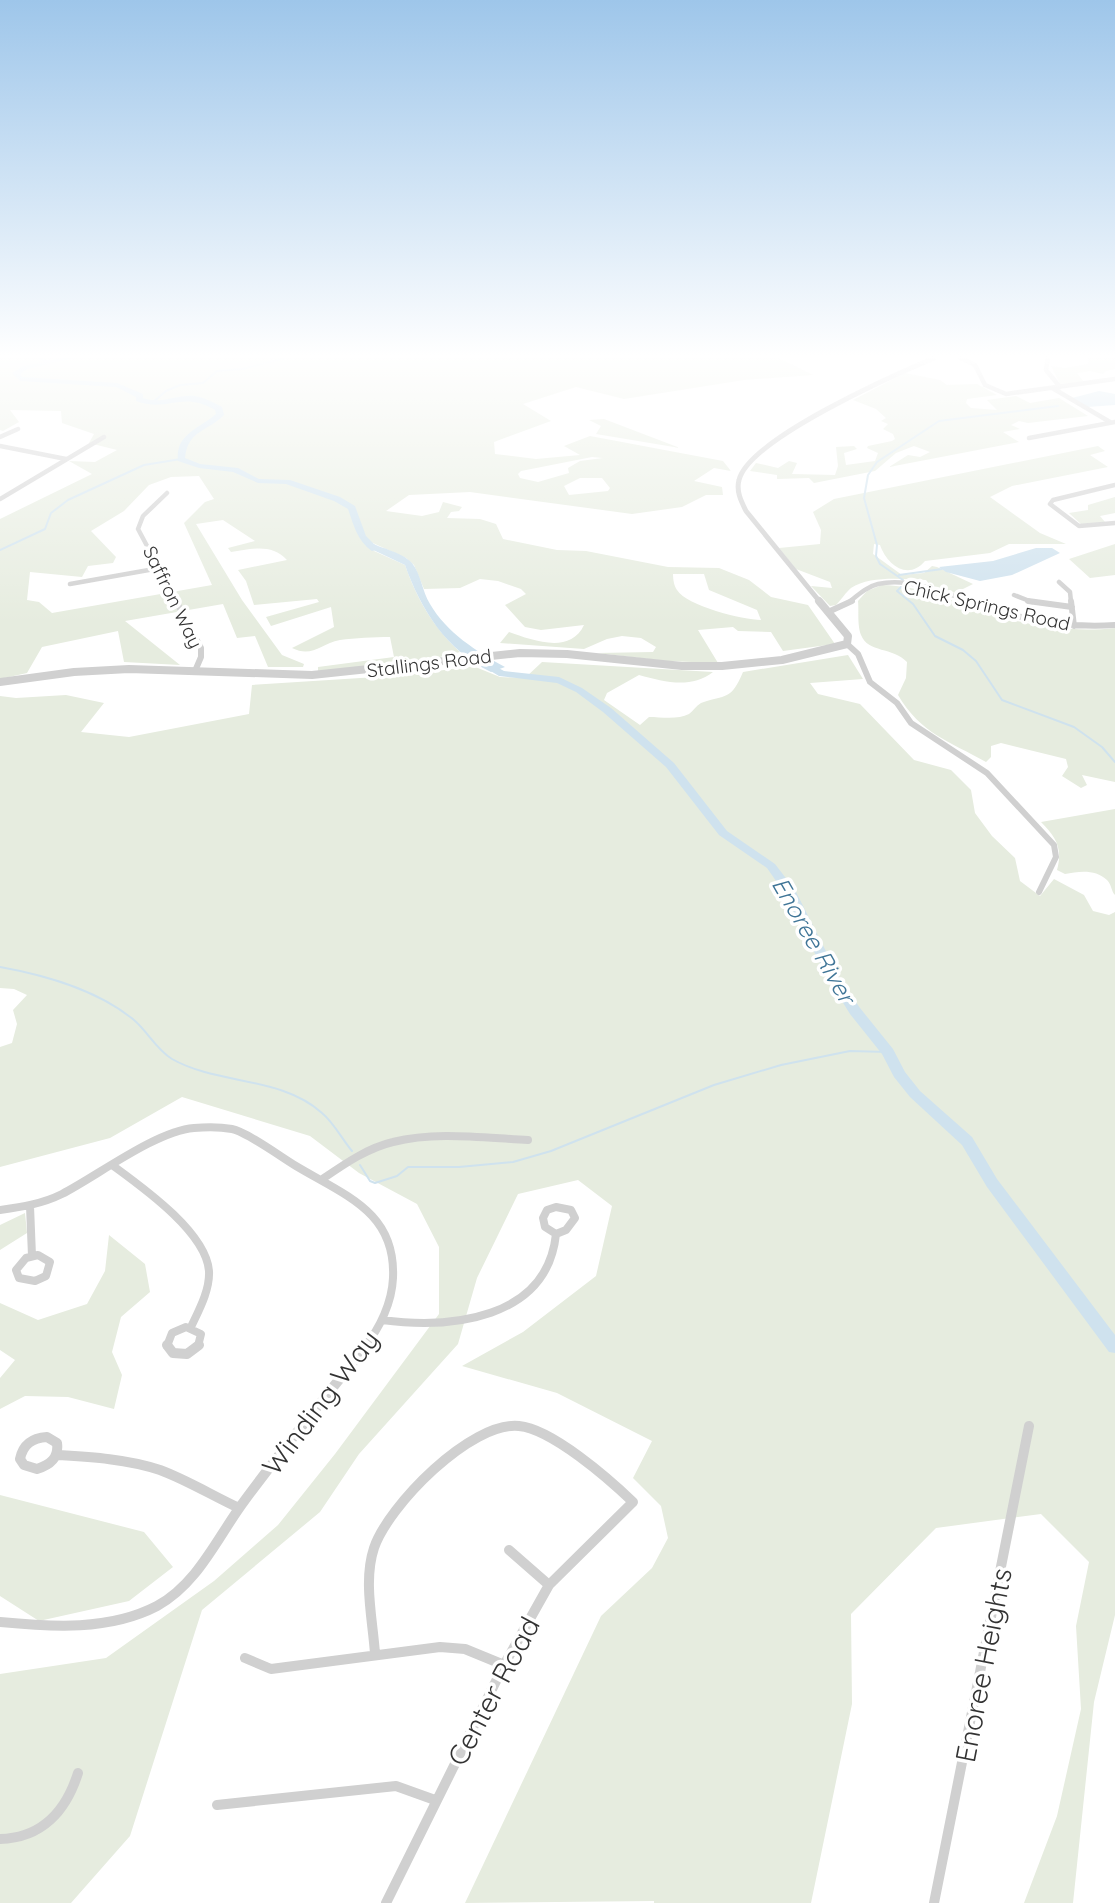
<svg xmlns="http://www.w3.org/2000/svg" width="1115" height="1903" viewBox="0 0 1115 1903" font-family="Quicksand,sans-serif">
<rect width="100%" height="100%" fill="#fff"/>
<path fill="#e6ecdf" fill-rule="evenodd" d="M 0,358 L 779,358 L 813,375 L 744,380 L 624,399 L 576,387 L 523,404 L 551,421 L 494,442 L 495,454 L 536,459 L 580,455 L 564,446 L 590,436 L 723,461 L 731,471 L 714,468 L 694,481 L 722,487 L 723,495 L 706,495 L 682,507 L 632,514 L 470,492 L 409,495 L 386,511 L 422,516 L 439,512 L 443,502 L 462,507 L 459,511 L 451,512 L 447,518 L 480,519 L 496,524 L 503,539 L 557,550 L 586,551 L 668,567 L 719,568 L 749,580 L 771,597 L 808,605 L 835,644 L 783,651 L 771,632 L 738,631 L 733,627 L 698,630 L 718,663 L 666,661 L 597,653 L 653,652 L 656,647 L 641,638 L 622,636 L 607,639 L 584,649 L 500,643 L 509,632 C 532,640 570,655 584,625 L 541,630 L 525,627 L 505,605 L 526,594 L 521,589 L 498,581 L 480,579 L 460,588 L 424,589 L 414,565 L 406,558 L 364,539 L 374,551 L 405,565 C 417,599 433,627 460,652 L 428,660 L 318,671 L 318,667 L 394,657 L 390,637 C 374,637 355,638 340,640 C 320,644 312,658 292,648 L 334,627 L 331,607 L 271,626 L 266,617 L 319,602 L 317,599 L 254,605 L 246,581 L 238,570 L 287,560 C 272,543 251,549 231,552 L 228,548 L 255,541 L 223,520 L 196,524 L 242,600 L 282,655 L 304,664 L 303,667 L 268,667 L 255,636 L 237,638 L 223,604 L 125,621 L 180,665 L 124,662 L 118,631 L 42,647 L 27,673 L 0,679 L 0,519 L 92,474 L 69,461 L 95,462 L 117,450 L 89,443 L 94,434 L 62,423 L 61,411 L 10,410 L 19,422 L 3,431 L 0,430 ZM 592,457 L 603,458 L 580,461 L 568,468 L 569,473 L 538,482 L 520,478 L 518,474 L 521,471 ZM 199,476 L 214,499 L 205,502 L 184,523 L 212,585 L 52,613 L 39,602 L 27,600 L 30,572 L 82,577 L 88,566 L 113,563 L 116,557 L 91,531 L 124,511 L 149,485 L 171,477 ZM 580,478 L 602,478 L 610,488 L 608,491 L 569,495 L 564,486 ZM 673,574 L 704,574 L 709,590 L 757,610 L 761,620 C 743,620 687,606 677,590 C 674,586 673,579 673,574 Z
M 1089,358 L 1115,358 L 1115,369 L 1106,371 L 1103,374 L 1090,371 L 1077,373 L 1084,382 L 1060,384 L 1051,366 L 1065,368 L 1088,364 Z
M 905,373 L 940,380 L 947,385 L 977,384 L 997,395 L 967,399 L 966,403 L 971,408 L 997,410 L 987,400 L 1016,396 L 1030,403 L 1059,398 L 1088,416 L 1028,423 L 1019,421 L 1011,425 L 1020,429 L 1003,432 L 1019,442 L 889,467 L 908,455 L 920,457 L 930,452 L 914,446 L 896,453 L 875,471 L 814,483 L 809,478 L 777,479 L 777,475 L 750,471 L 756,463 L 778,468 L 789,461 L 797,463 L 792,474 L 835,475 L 838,466 L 836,447 L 854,446 L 857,449 L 844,453 L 846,465 L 875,461 L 878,453 L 867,448 L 868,446 L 892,441 L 895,439 L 893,434 L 883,429 L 888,424 L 881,421 L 886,418 L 876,409 L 853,400 Z
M 604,419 L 680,448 L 596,434 L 601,426 L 589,420 Z
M 1098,446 L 1105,451 L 1090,455 L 1108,467 L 1012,486 L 990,497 L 1040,533 L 1066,544 L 1009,544 L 990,553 L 925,561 C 908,581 887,565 880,545 L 874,544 L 873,554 L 902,575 L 924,573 L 932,566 L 937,567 L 973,584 L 955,593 L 930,585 L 926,580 C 904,579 870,575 851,588 C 846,592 841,600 836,605 L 830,606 L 811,586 L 832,588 L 830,582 L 796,569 L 779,548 L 820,544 L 821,530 L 813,512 L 834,499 Z
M 1115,497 L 1115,513 L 1100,516 L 1105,522 L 1082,525 L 1069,513 L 1088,510 L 1088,505 Z
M 1115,544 L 1115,575 L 1090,578 L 1069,559 Z
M 882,585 C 921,586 946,599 981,611 C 1024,625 1070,633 1115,628 L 1115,782 L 1082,775 L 1087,785 L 1081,788 L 1062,776 L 1068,767 L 1066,759 L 1001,743 L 991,746 L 991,757 L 986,762 C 949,741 921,734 898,695 L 906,678 L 907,662 C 893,647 868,653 861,635 C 857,625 859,611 858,601 L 867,591 Z
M 848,655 L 863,679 L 810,683 L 818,694 L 860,704 L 914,760 L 951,770 L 971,790 L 975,813 L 992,836 L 1015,858 L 1020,881 L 1040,896 L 1054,879 L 1084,895 L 1093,911 L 1109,915 L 1115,912 L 1115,1615 L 1094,1702 L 1073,1903 L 1024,1903 L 1057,1816 L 1081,1709 L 1076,1626 L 1089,1562 L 1041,1514 L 936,1528 L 851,1614 L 852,1704 L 811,1903 L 654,1903 L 654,1901 L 465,1903 L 601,1616 L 652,1568 L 668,1538 L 661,1506 L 633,1478 L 652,1441 L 557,1393 L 462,1366 L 523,1332 L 596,1276 L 612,1206 L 578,1180 L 518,1194 L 477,1278 L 458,1344 L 359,1454 L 320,1512 L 202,1610 L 130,1836 L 71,1903 L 0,1903 L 0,1674 L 106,1658 L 214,1581 L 278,1525 L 335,1454 L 439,1314 L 439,1247 L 417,1204 L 359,1173 L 310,1136 L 182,1097 L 110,1138 L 0,1167 L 0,1047 L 12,1043 L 17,1024 L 13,1010 L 27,995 L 14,989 L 0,988 L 0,696 L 16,698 L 66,695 L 104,703 L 81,732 L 129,737 L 249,714 L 252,685 L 408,675 L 473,666 L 500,677 L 525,678 L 542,662 L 713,672 C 691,689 665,682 639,675 L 607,693 L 604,700 L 640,725 L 649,717 C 661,717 678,720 689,714 C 693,711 696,706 701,703 C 726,694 731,701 743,672 Z
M 1115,809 L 1115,895 C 1111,891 1112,885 1107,880 C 1096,869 1079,871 1065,874 L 1057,870 C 1063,848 1056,837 1041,822 Z
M 25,1213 L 27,1233 L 0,1250 L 0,1225 Z
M 109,1235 L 145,1264 L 150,1292 L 121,1317 L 112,1352 L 122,1375 L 114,1409 L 68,1397 L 25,1396 L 0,1409 L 0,1378 L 15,1360 L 0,1350 L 0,1303 L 38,1320 L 87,1304 L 105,1271 Z
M 0,1495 L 144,1532 L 173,1567 L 129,1601 L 39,1621 L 0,1596 Z"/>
<path fill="#cfe2ee" d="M 1099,391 L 1115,394 L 1115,405 L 1087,407 L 1072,398 Z
M 363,539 C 378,548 401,551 412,563 C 421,574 422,591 430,604 C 447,633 476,651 505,667 L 491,672 C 446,650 421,610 405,565 L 367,547 Z
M 1036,548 L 1052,548 L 1060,553 L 1012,575 L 980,581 L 946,572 L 939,567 L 993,561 Z"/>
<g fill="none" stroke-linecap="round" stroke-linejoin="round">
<path stroke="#cfe2ee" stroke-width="2" d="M 39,358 L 50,363
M 152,403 L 166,391 L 180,385 L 203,383 L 217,371 L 242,369 L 285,358
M 0,550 L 45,529 L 51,513 L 68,500 L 144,465 L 181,459
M 899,575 L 942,569
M 903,580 L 880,564 L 876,556 L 877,545 L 864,498 L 868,475 L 877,462 L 939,421 L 1058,406
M 901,587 L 897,591 L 913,604 L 935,636 L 963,650 L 976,661 L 1002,700 L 1074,727 L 1102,747 L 1115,762
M 0,967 C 45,975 99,991 134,1020 C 148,1032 156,1049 172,1059 C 218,1085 281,1076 322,1113 C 334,1123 342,1139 352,1151
M 360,1165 L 370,1181 L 375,1183 L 397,1176 L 408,1167 L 459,1167 L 513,1162 L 551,1151 L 714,1085 L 781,1065 L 850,1051 L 888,1052"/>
<path fill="#cfe2ee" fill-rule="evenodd" d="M 62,358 L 74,358 L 27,369 L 20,374 L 22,377 L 117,383 L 143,394 L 143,398 C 160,405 177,394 195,396 C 205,398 213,402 222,407 L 224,415 C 207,432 188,430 185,458 L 200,464 L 238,468 L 259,479 L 290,480 L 340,497 L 355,506 L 366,536 L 379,549 L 372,551 C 357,540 354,526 348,509 L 334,501 L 286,484 L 258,483 L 233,472 L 199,468 L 178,461 C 175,434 199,429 216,414 L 215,410 C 182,390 168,413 136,401 L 136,397 L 116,387 L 20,381 L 12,373 L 23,366 Z
M 482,659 L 504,671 L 559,677 L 582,688 L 611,708 L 674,763 L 727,831 L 775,864 L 795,890 L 839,977 L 860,1008 L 893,1049 L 905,1072 L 920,1091 L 972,1137 L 997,1179 L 1115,1335 L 1115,1353 L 1109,1352 L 987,1187 L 962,1145 L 910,1097 L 894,1077 L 882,1054 L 850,1014 L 827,977 L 783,891 L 767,868 L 719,835 L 666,767 L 603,712 L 576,692 L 557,683 L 499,676 L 479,664 L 479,660 Z"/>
<path stroke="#d0d0d0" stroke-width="4.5" d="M 961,358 L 975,365 L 985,385 L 1006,394 L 1115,379
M 1048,358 L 1046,370 L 1060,387
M 1054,389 L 1110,422
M 0,437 L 18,429
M 1029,438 L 1115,422
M 0,446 L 66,459
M 1115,485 L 1053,500 L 1050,504 L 1079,526 L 1115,523
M 167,493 L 143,516 L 138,529 L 177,602
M 0,499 L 104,437
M 1059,582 L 1070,592 L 1071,602
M 70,584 L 160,568
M 1014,595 L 1032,602
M 849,602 C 858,595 866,587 878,584 C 908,577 943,592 971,602"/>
<path stroke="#d0d0d0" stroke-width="6" d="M 176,601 L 201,648 L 201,657 L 195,671
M 966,601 C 1014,618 1063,629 1115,625
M 1028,601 L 1072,607
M 1071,601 L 1074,626
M 828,612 L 852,601
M 847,644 L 858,654 L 870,682 L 897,703 L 911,723 L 987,773 L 1054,845 L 1056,857 L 1039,892"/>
<path stroke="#d0d0d0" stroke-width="8" d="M 112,1165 C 142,1187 206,1232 209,1271 C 210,1290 199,1310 191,1327
M 321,1180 C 343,1165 367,1148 393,1142 C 436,1131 484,1138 528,1140
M 30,1206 L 32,1256
M 556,1207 L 571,1210 L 575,1218 L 566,1230 L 556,1234 L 545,1227 L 543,1218 L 547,1210 Z
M 0,1210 C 21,1207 42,1204 62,1194 C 97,1176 156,1131 194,1128 C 205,1127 221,1127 232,1129 C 247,1132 281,1157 296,1166 C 346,1196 396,1212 393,1278 C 392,1302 380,1328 365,1346
M 38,1255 L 50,1262 L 46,1276 L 35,1281 L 19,1278 L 16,1270 L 26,1258 Z
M 382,1320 C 450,1329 547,1320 556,1234
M 167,1346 L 172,1333 L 186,1327 L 201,1334 L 198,1346"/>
<path stroke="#d0d0d0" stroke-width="10" d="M 167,1345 L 173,1353 L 187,1354 L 199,1345
M 47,1437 L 57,1443 C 59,1458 50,1465 37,1469 L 24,1465 L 20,1459 C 23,1444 32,1438 47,1437 Z
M 57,1455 C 91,1457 127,1459 160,1470 C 187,1480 213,1496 239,1508
M 509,1550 L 549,1585
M 0,1622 C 52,1627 109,1631 157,1606 C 198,1584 218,1536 245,1500 C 284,1447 326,1396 367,1345
M 375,1654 C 373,1621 363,1581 374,1548 C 388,1506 471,1421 519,1426 C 552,1429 609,1479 633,1502 L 549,1585 L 504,1665 L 386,1903
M 245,1658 L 271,1669 L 440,1647 L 465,1649 L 504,1665
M 217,1805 L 396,1786 L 435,1800
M 0,1839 C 42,1838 66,1811 78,1773
M 934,1903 L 1029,1426"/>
<path stroke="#d0d0d0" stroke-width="5" d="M 820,602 L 746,511 C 741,501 736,491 739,480 C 749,439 894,375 934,358"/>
<path stroke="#d0d0d0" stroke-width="8" d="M 0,682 L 74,672 L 129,669 L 312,675 L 520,653 L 567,654 L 682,666 L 722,666 L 782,660 L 847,644 L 848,636 L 819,601"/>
</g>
<linearGradient id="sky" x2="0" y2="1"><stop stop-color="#9ec6ea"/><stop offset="0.57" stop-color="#fff"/><stop offset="1" stop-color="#fff" stop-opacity="0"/></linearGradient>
<rect width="1115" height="624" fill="url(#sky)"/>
<g text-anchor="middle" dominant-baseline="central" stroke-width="7" stroke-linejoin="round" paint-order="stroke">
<g font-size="19" fill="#333" stroke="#fff">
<text transform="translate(173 597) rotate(64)">Saffron Way</text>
<text transform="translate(987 605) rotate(13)">Chick Springs Road</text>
<text transform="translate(429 663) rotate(-7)">Stallings Road</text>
</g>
<g font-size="24" font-style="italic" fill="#3f7597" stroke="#fff">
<text transform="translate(814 940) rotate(60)">Enoree River</text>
</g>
<g font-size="28" fill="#333" stroke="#fff">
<text transform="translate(320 1402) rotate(-53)">Winding Way</text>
<text transform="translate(983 1665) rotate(-79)">Enoree Heights</text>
<text transform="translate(493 1691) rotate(-62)">Center Road</text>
</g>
</g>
</svg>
